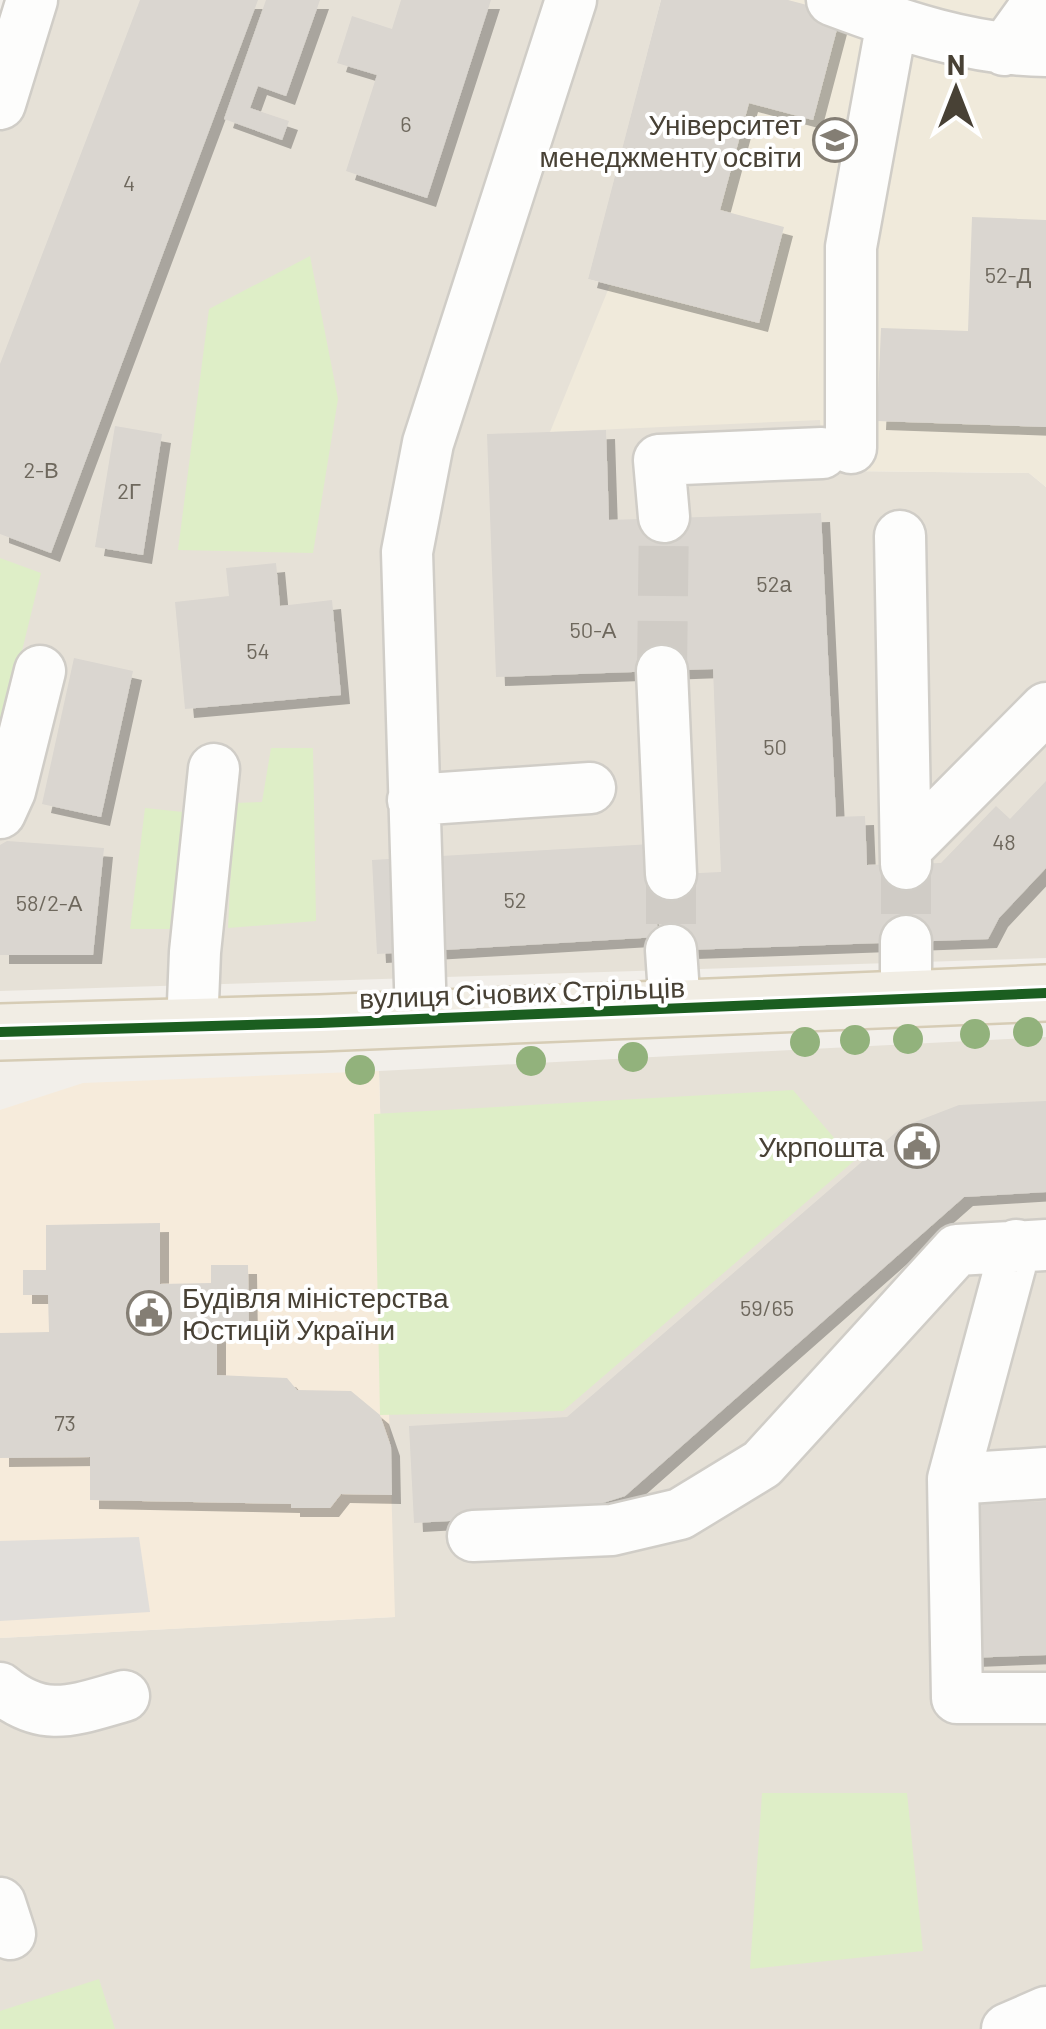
<svg xmlns="http://www.w3.org/2000/svg" width="1046" height="2029" viewBox="0 0 1046 2029" font-family="Barlow,sans-serif">
<defs>
<filter id="shadow"><feDropShadow dx="9" dy="9" stdDeviation="0" flood-color="#0004"/></filter>
</defs>
<rect width="100%" height="100%" fill="#f2efea"/>
<path fill="#e6e1d7" d="M 43,0 L 661,0 L 589,279 L 610,285 L 820,420 L 849,471 L 1029,473 L 1046,487 L 1046,958 L 0,991 L 0,132 Z
M 1046,1037 L 1046,2029 L 0,2029 L 0,1638 L 394,1617 L 379,1071 Z"/>
<path fill="#f6ebdb" d="M 379,1071 L 395,1617 L 0,1638 L 0,1110 L 83,1083 Z"/>
<path fill="#f0eadb" d="M 661,0 L 1046,0 L 1046,487 L 1029,473 L 849,471 L 822,453 L 820,420 L 550,432 L 610,285 L 588,279 Z"/>
<path fill="#deeec7" d="M 310,256 L 338,399 L 313,553 L 178,550 L 209,309 Z
M 0,558 L 41,573 L 0,741 Z
M 271,748 L 313,748 L 316,921 L 228,928 L 234,803 L 262,802 Z
M 145,808 L 183,812 L 174,929 L 130,929 Z
M 793,1090 L 854,1161 L 563,1411 L 380,1415 L 374,1114 Z
M 762,1793 L 907,1793 L 923,1951 L 750,1969 Z
M 99,1979 L 115,2029 L 0,2029 L 0,2011 Z"/>
<path fill="#e1deda" d="M 139,1537 L 150,1612 L 0,1621 L 0,1541 Z"/>
<path fill="#dad6d0" filter="url(#shadow)" d="M 140,0 L 258,0 L 51,553 L 0,534 L 0,364 Z
M 266,0 L 320,0 L 286,96 L 258,86 L 250,108 L 289,121 L 282,140 L 224,119 Z
M 401,0 L 491,0 L 427,198 L 346,171 L 377,75 L 337,63 L 352,16 L 392,29 Z
M 661,0 L 788,0 L 841,14 L 813,120 L 749,103 L 720,210 L 784,227 L 759,323 L 588,279 Z
M 972,217 L 1046,220 L 1046,427 L 877,421 L 881,328 L 968,331 Z
M 115,426 L 162,434 L 143,555 L 95,547 Z
M 606,430 L 609,520 L 821,513 L 836,817 L 865,816 L 867,865 L 941,863 L 996,806 L 1010,819 L 1046,781 L 1046,868 L 999,918 L 988,939 L 660,951 L 657,875 L 721,872 L 713,669 L 496,677 L 487,434 Z
M 276,563 L 280,606 L 332,600 L 341,695 L 185,709 L 175,602 L 229,596 L 226,568 Z
M 74,658 L 133,671 L 101,817 L 42,804 Z
M 7,841 L 104,848 L 93,955 L 0,955 L 0,845 Z
M 652,844 L 658,937 L 377,954 L 372,860 Z
M 1046,1101 L 1046,1192 L 964,1197 L 625,1496 L 568,1514 L 414,1523 L 409,1426 L 567,1417 L 902,1127 L 959,1105 Z
M 160,1223 L 160,1284 L 211,1283 L 211,1265 L 248,1265 L 249,1333 L 217,1333 L 217,1375 L 287,1378 L 297,1390 L 351,1391 L 380,1415 L 391,1447 L 392,1495 L 341,1494 L 330,1508 L 291,1508 L 291,1504 L 90,1500 L 90,1457 L 0,1458 L 0,1333 L 49,1332 L 48,1295 L 23,1295 L 23,1270 L 46,1270 L 46,1225 Z
M 1046,1501 L 1046,1655 L 969,1658 L 975,1504 Z"/>
<g fill="none" stroke-linecap="round" stroke-linejoin="round">
<path stroke="#d0ccc6" stroke-width="50" stroke-dasharray="50 25" stroke-linecap="butt" d="M 662,671 L 664,517
M 906,864 L 906,941
M 671,874 L 671,950"/>
<g stroke="#d0cdc7" stroke-width="55">
<path id="minor" d="M 832,0 C 901,26 972,50 1046,51
M 1004,50 L 1040,0
M 0,104 L 32,0
M 851,448 L 851,247 L 892,22
M 664,517 L 659,460 L 822,453
M 900,536 L 906,864
M 662,671 L 671,874
M 413,800 L 590,788
M 0,813 L 10,791 L 40,671
M 906,849 L 1046,708
M 671,950 L 675,1008
M 906,998 L 906,941
M 421,1018 L 407,552 L 428,443 L 571,0
M 192,1028 L 195,952 L 214,769
M 1016,1245 L 953,1479 L 957,1698 L 1046,1698
M 953,1479 L 1046,1473
M 473,1536 L 612,1530 L 680,1514 L 762,1464 L 957,1250 L 1046,1245
M 0,1688 C 44,1724 74,1710 124,1696
M 0,1903 L 10,1934
M 1007,2029 L 1046,2012"/>
</g>
<g stroke="#d6ccb5" stroke-width="60">
<path id="major" d="M 0,1032 L 320,1023 L 1046,993"/>
</g>
<use href="#minor" stroke="#fdfdfc" stroke-width="50"/>
<use href="#major" stroke="#f1ede4" stroke-width="55"/>
<g stroke="#fff" stroke-width="16">
<path id="cycleway" d="M 0,1032 L 320,1023 L 1046,993"/>
</g>
<use href="#cycleway" stroke="#1b5e20" stroke-width="10"/>
</g>
<g fill="#92b27c">
<circle cx="1028" cy="1032" r="15"/>
<circle cx="975" cy="1034" r="15"/>
<circle cx="908" cy="1039" r="15"/>
<circle cx="855" cy="1040" r="15"/>
<circle cx="805" cy="1042" r="15"/>
<circle cx="633" cy="1057" r="15"/>
<circle cx="531" cy="1061" r="15"/>
<circle cx="360" cy="1070" r="15"/>
</g>
<defs>
<g id="university-ring" transform="scale(2.25)"><circle r="9.5" fill="#fff" stroke="#847e74" stroke-width="1.5"/><path d="M0-5L7-2L0 1L-7-2ZM-4 1L0 2.5L4 1V4Q0 6-4 4Z" fill="#847e74"/></g>
<g id="civic-ring" transform="scale(2.25)"><circle r="9.5" fill="#fff" stroke="#847e74" stroke-width="1.5"/><path d="M-.6-6.5H3V-4.5H.6V-3L4-1V1h2V6H-6V1h2V-1L-.6-3ZM-1.2 2.5V6h2.4V2.5Z" fill="#847e74"/></g>
</defs>
<g fill-rule="evenodd">
<use href="#university-ring" x="835" y="140"/>
<use href="#civic-ring" x="917" y="1146"/>
<use href="#civic-ring" x="149" y="1313"/>
</g>
<g text-anchor="middle" dominant-baseline="central" stroke-width="8" stroke-linejoin="round" paint-order="stroke">
<g font-size="22" fill="#6e685d">
<text x="406" y="123">6</text>
<text x="129" y="182">4</text>
<text x="1008" y="274">52-Д</text>
<text x="41" y="469">2-В</text>
<text x="129" y="490">2Г</text>
<text x="774" y="583">52а</text>
<text x="593" y="629">50-А</text>
<text x="258" y="650">54</text>
<text x="775" y="746">50</text>
<text x="1004" y="841">48</text>
<text x="515" y="899">52</text>
<text x="49" y="902">58/2-А</text>
<text x="767" y="1307">59/65</text>
<text x="65" y="1422">73</text>
</g>
<g font-size="28" fill="#484135" stroke="#fff" text-anchor="end">
<text x="802" y="124">Університет<tspan x="802" dy="32">менеджменту освіти</tspan></text>
<text x="884" y="1146">Укрпошта</text>
<text x="182" y="1297" text-anchor="start">Будівля міністерства<tspan x="182" dy="32">Юстицій України</tspan></text>
</g>
<g font-size="28" fill="#484135" stroke="#fff">
<text transform="translate(522 992) rotate(-2)">вулиця Січових Стрільців</text>
</g>
</g>
<g transform="translate(956 90)" stroke="#ffffff" stroke-width="8" paint-order="stroke">
<path d="M0-8L18 38L0 25L-18 38Z" fill="#484135"/>
<text y="-15" font-size="28" font-weight="bold" text-anchor="middle" fill="#484135">N</text>
</g>
</svg>
